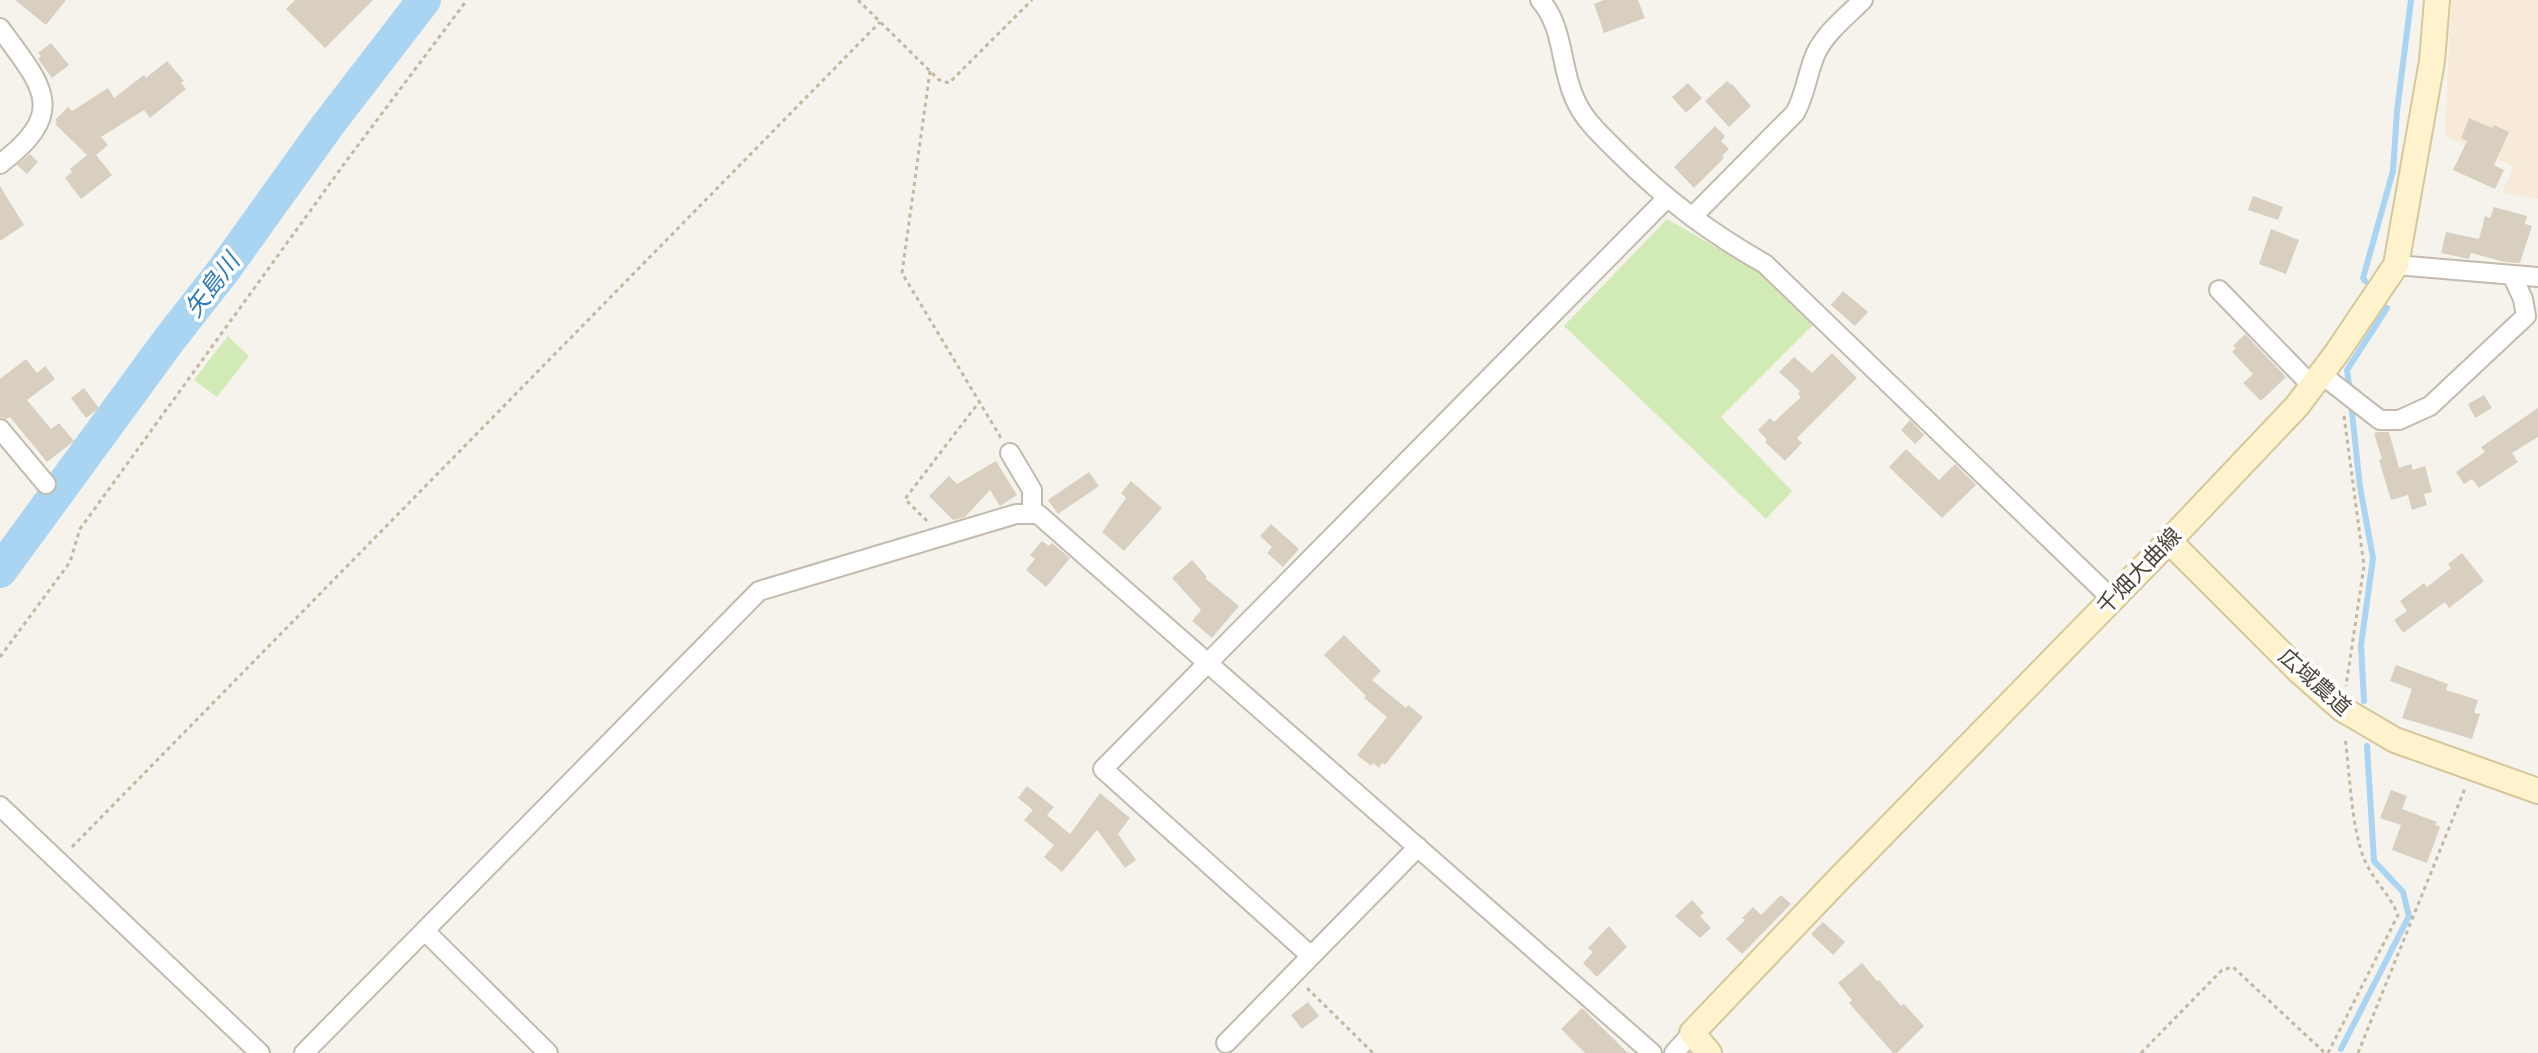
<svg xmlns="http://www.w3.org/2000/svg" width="2538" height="1053" viewBox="0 0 2538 1053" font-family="Arial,'Noto Sans JP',sans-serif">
<rect width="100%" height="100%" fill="#f6f3ec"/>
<path fill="#f7ead8" d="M 2451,0 L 2538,0 L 2538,199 L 2502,193 L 2514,166 L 2445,136 Z"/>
<path fill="#d2eab5" d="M 1667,219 L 1754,269 L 1813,325 L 1721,417 L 1792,491 L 1766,519 L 1564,326 Z
M 228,336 L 249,356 L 217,397 L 194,380 Z"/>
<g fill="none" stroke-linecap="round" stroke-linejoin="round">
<path stroke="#a9d4f2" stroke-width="6" d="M 2365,281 L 2363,278 L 2393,171 L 2397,111 L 2411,0
M 2350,392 L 2347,370 L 2387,308
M 2351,403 L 2360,487 L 2373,558 L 2361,645 L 2364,701
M 2341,1049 L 2409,916 L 2403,892 L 2374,861 L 2367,746"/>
<path stroke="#a9d4f2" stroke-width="34" d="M 0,571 L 169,340 L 223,271 L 327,126 L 424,0"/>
</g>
<path fill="#d8cfc1" d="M 15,0 L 66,0 L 46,25 Z
M 295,0 L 373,0 L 325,48 L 286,9 Z
M 1604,0 L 1638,0 L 1645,18 L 1604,33 L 1594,4 Z
M 51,43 L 69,65 L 52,78 L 38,59 L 41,56 L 38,53 Z
M 167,61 L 184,81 L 181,83 L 186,89 L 150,118 L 144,110 L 101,137 L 108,145 L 96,155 L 112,175 L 81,199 L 65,178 L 72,172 L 70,169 L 87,155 L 55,124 L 57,122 L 55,120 L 68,107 L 72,111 L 108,88 L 114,98 L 144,75 L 146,78 Z
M 1727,81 L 1731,85 L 1732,84 L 1751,106 L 1729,127 L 1705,101 Z
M 1688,83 L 1702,98 L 1686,113 L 1672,97 Z
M 2469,118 L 2492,128 L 2494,125 L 2509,132 L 2494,165 L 2504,170 L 2495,189 L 2453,170 L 2467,141 L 2461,138 Z
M 1715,126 L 1725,136 L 1721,141 L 1729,149 L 1722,156 L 1724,158 L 1694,188 L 1674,167 Z
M 30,154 L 38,162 L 27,174 L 17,165 Z
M 0,186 L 24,225 L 0,241 Z
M 2253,196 L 2283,207 L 2278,220 L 2248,210 Z
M 2494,207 L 2527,216 L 2525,224 L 2532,226 L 2520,263 L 2505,262 L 2471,253 L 2469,259 L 2441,253 L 2446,232 L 2479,239 L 2485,216 L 2490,218 Z
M 2271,229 L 2299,240 L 2286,274 L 2259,264 Z
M 1843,291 L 1868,312 L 1855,326 L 1831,305 Z
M 2245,334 L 2286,377 L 2261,401 L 2243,383 L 2253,374 L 2232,352 L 2236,348 L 2233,346 Z
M 1832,353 L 1857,378 L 1797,438 L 1802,443 L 1785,461 L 1765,442 L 1767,440 L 1758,430 L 1770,418 L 1774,422 L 1801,397 L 1798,394 L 1800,391 L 1779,372 L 1794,357 L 1812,373 Z
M 26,359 L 37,373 L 45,366 L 55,379 L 27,400 L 51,429 L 59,423 L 74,441 L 47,462 L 10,417 L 6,419 L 0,417 L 0,379 Z
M 84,388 L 99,408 L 86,418 L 71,398 Z
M 2484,395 L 2492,408 L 2475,418 L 2468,404 Z
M 2538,408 L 2538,437 L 2512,453 L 2518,462 L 2479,488 L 2472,479 L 2464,484 L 2456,472 L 2485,452 L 2481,447 Z
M 1910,420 L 1924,435 L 1915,444 L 1901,430 Z
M 2379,432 L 2389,432 L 2399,468 L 2411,464 L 2413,470 L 2425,466 L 2432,492 L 2424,494 L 2427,505 L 2412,510 L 2408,495 L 2391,500 L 2379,460 L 2382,459 L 2374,433 Z
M 1906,449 L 1939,480 L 1955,464 L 1976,485 L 1942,518 L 1889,467 Z
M 996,461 L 1017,495 L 1000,506 L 990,490 L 965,517 L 953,520 L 929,496 L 949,476 L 957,484 Z
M 1089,472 L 1099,486 L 1058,514 L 1048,500 Z
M 1131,481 L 1162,508 L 1124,551 L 1102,532 L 1126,498 L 1121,493 Z
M 1271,524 L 1299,549 L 1283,567 L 1267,553 L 1272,547 L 1260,536 Z
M 1042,541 L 1049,546 L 1052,543 L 1070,558 L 1046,587 L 1026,570 L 1035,559 L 1030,555 Z
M 2462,553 L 2484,581 L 2449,608 L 2445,602 L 2403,633 L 2394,620 L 2407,611 L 2400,601 L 2424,583 L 2427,587 L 2451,568 L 2448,564 Z
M 1192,560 L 1207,577 L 1205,578 L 1239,606 L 1212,638 L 1192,621 L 1201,610 L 1172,578 Z
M 1344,635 L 1381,671 L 1372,680 L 1406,708 L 1408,705 L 1423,717 L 1385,765 L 1382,763 L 1379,768 L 1373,763 L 1371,766 L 1357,755 L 1387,717 L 1364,698 L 1366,696 L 1324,655 Z
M 2396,665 L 2448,684 L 2446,690 L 2478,700 L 2474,713 L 2480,714 L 2472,739 L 2402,718 L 2412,689 L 2390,681 Z
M 1027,786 L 1054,807 L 1047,815 L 1070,834 L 1100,793 L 1130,818 L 1118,834 L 1136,860 L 1125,868 L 1097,830 L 1062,872 L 1044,857 L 1054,845 L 1024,820 L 1033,810 L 1018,798 Z
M 2391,790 L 2407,796 L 2402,809 L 2437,822 L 2435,825 L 2440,827 L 2427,863 L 2392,850 L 2401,825 L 2380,818 Z
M 1781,895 L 1791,904 L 1742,954 L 1726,939 L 1745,920 L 1742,918 L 1753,907 L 1761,915 Z
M 1692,900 L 1704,913 L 1700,916 L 1711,928 L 1700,938 L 1675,916 Z
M 1823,922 L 1845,942 L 1833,955 L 1811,934 Z
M 1609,926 L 1627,947 L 1597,977 L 1583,963 L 1593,952 L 1588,948 Z
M 1862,963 L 1877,981 L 1879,980 L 1901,1006 L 1904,1004 L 1924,1026 L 1897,1053 L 1893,1053 L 1849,1003 L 1852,1000 L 1838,983 Z
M 1308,1002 L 1319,1016 L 1302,1029 L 1291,1015 Z
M 1582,1008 L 1628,1053 L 1585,1053 L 1561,1029 Z"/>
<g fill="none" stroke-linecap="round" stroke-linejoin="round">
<g stroke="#c2bbae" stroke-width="22">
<path id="street" d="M 1540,0 C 1564,27 1560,65 1574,97 C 1584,121 1602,136 1620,154 C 1666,200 1709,232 1765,264 L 2112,599
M 0,28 C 42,86 70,111 0,164
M 1692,217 L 1795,113 C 1806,94 1807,73 1816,53 C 1826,32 1847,16 1863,0
M 2396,265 L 2538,277
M 2219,290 L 2312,386
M 2321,374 L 2380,420 L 2399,420 L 2430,406 L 2526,316 L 2523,299 L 2512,275
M 0,429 L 46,484
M 1010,453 L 1032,490 L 1032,514
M 0,806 L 260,1053
M 425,931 L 548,1053
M 1311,956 L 1103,769 L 1667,198
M 1226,1043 L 1418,847
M 304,1053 L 759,591 L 1016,514 L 1038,514 L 1652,1053
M 1674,1053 L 1692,1033"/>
</g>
<g stroke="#d6c79b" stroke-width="28">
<path id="secondary" d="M 2169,541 L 2299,671 L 2342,709 L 2395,740 L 2538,791
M 1709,1053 L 1692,1033 L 1836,882 L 2169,541 L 2297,406 L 2336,354 L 2396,265 L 2432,61 L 2437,0"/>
</g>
<path stroke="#c4b79f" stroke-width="3" stroke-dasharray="4 4" stroke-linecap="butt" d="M 858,0 L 939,80 L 949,83 L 1032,0
M 930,71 L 902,273 L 1001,438
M 2344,416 L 2364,566 L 2346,686
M 927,521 L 905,499 L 979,402
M 0,657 L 70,562 L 80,529 L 347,160 L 467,0
M 72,847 L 880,22
M 1307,988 L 1373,1053
M 2141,1053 L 2222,970 L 2233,967 L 2325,1053
M 2328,1053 L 2398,915 C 2390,895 2374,881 2365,861 C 2351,829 2350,773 2345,737
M 2358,1053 L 2466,786"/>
<use href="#street" stroke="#fff" stroke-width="18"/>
<use href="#secondary" stroke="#fff3cd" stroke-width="24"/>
</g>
<g text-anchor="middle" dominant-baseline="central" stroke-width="7" stroke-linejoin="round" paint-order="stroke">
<g font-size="22" fill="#4b4439" stroke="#fff">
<text transform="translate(2139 571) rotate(-46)">千畑大曲線</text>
<text transform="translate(2315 682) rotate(42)">広域農道</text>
</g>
<g font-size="24" font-style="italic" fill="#2e7ab2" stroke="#fff">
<text transform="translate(212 285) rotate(-53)">矢島川</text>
</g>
</g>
</svg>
